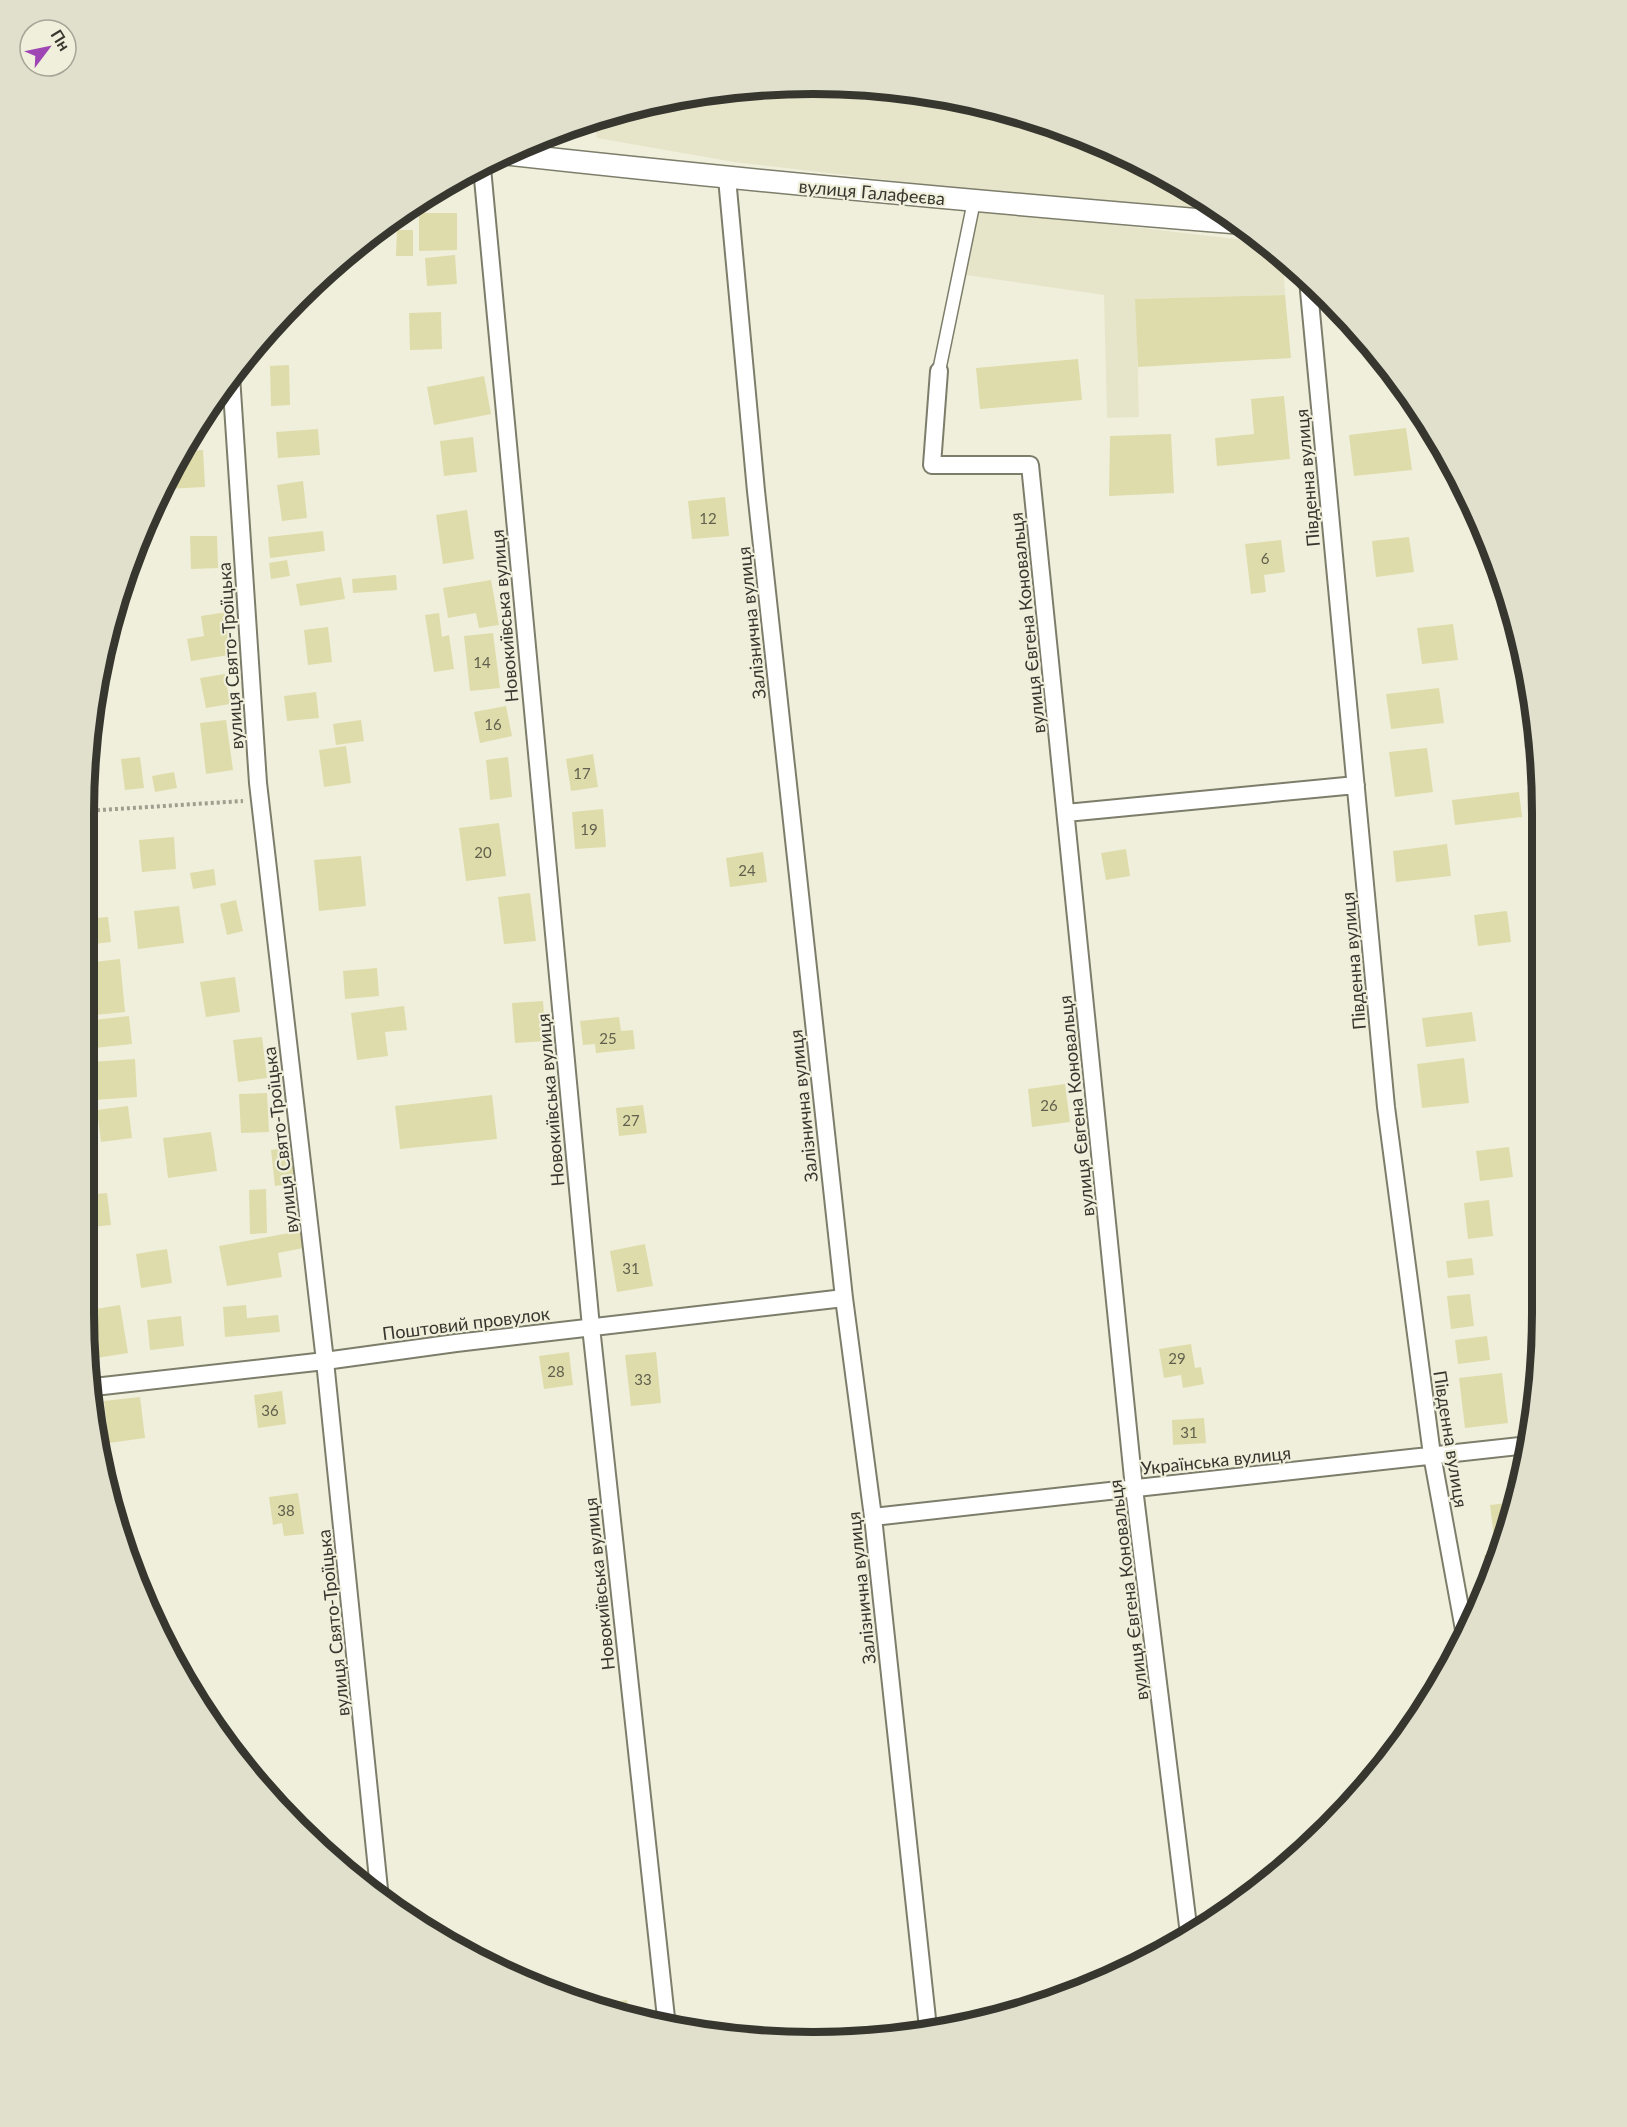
<svg xmlns="http://www.w3.org/2000/svg" width="1627" height="2127" viewBox="0 0 1627 2127" font-family="Lato,sans-serif">
<rect width="100%" height="100%" fill="#f0efdb"/>
<path fill="#e6e5ca" d="M 813,84 L 955,98 L 1092,139 L 1194,194 L 1194,209 L 1118,207 L 734,162 L 597,138 L 594,121 L 647,105 L 813,97 L 714,94 Z
M 972,208 L 1261,242 L 1283,259 L 1285,295 L 1136,299 L 1139,417 L 1107,418 L 1104,295 L 959,274 Z"/>
<path fill="#dedcaa" d="M 419,213 L 457,213 L 457,250 L 419,251 Z
M 397,230 L 413,230 L 413,256 L 396,256 Z
M 455,255 L 457,284 L 427,286 L 425,258 Z
M 1285,295 L 1291,358 L 1138,367 L 1135,299 Z
M 441,312 L 442,349 L 410,350 L 409,313 Z
M 1078,359 L 1082,400 L 980,409 L 976,368 Z
M 289,365 L 290,405 L 271,406 L 270,366 Z
M 484,376 L 491,414 L 434,425 L 427,387 Z
M 1284,396 L 1290,459 L 1217,466 L 1215,438 L 1254,434 L 1251,399 Z
M 1406,428 L 1412,470 L 1354,476 L 1349,435 Z
M 318,429 L 320,455 L 278,458 L 276,432 Z
M 1171,434 L 1174,493 L 1109,496 L 1110,436 Z
M 473,437 L 477,472 L 444,476 L 440,441 Z
M 203,450 L 205,487 L 165,489 L 165,482 L 184,451 Z
M 303,481 L 307,518 L 282,521 L 277,485 Z
M 725,497 L 729,536 L 692,539 L 688,501 Z
M 467,510 L 474,559 L 443,564 L 436,515 Z
M 323,531 L 325,551 L 270,558 L 268,537 Z
M 190,536 L 217,536 L 218,568 L 191,569 Z
M 1409,537 L 1414,572 L 1376,577 L 1372,541 Z
M 1281,540 L 1285,572 L 1264,575 L 1266,592 L 1251,594 L 1245,544 Z
M 287,560 L 290,576 L 271,579 L 269,563 Z
M 396,575 L 397,590 L 353,593 L 352,579 Z
M 341,577 L 345,599 L 300,606 L 296,584 Z
M 491,580 L 499,625 L 479,628 L 476,613 L 448,618 L 443,588 Z
M 227,612 L 235,654 L 191,661 L 187,639 L 204,636 L 201,616 Z
M 439,613 L 442,637 L 449,635 L 454,669 L 434,672 L 425,615 Z
M 1453,624 L 1458,660 L 1422,664 L 1417,628 Z
M 328,627 L 332,662 L 308,665 L 304,630 Z
M 493,633 L 500,688 L 470,691 L 464,636 Z
M 225,674 L 230,704 L 206,708 L 200,678 Z
M 1439,688 L 1444,723 L 1391,729 L 1386,694 Z
M 316,692 L 319,718 L 287,721 L 284,696 Z
M 506,706 L 512,736 L 480,743 L 474,712 Z
M 226,720 L 233,770 L 206,774 L 200,723 Z
M 361,720 L 364,741 L 336,745 L 333,724 Z
M 346,746 L 351,783 L 324,787 L 319,750 Z
M 1427,748 L 1433,792 L 1395,797 L 1389,752 Z
M 593,754 L 598,787 L 571,791 L 566,759 Z
M 140,757 L 144,788 L 125,790 L 121,759 Z
M 508,757 L 512,797 L 490,800 L 486,760 Z
M 87,761 L 91,788 L 85,789 L 86,766 Z
M 174,772 L 177,788 L 155,792 L 152,776 Z
M 1519,792 L 1522,817 L 1455,825 L 1452,800 Z
M 603,809 L 606,847 L 575,849 L 572,812 Z
M 499,823 L 506,876 L 466,881 L 459,828 Z
M 95,835 L 98,871 L 85,872 L 85,836 Z
M 174,837 L 176,869 L 142,872 L 139,840 Z
M 1447,844 L 1451,876 L 1396,882 L 1393,851 Z
M 1126,849 L 1130,876 L 1106,880 L 1101,853 Z
M 763,852 L 767,882 L 730,887 L 726,858 Z
M 361,856 L 366,906 L 319,911 L 314,860 Z
M 214,869 L 216,885 L 193,889 L 190,873 Z
M 530,893 L 536,941 L 504,944 L 498,897 Z
M 236,900 L 243,931 L 227,935 L 220,904 Z
M 179,906 L 184,943 L 138,949 L 134,911 Z
M 1507,911 L 1511,942 L 1478,946 L 1474,915 Z
M 108,917 L 111,942 L 85,945 L 85,919 Z
M 120,959 L 125,1012 L 85,1016 L 85,963 Z
M 377,968 L 379,996 L 345,999 L 343,971 Z
M 235,977 L 240,1012 L 206,1017 L 200,982 Z
M 543,1001 L 546,1041 L 515,1043 L 512,1003 Z
M 404,1006 L 407,1030 L 385,1032 L 388,1056 L 357,1060 L 351,1013 Z
M 1472,1012 L 1476,1041 L 1426,1047 L 1422,1018 Z
M 129,1016 L 132,1044 L 85,1049 L 85,1021 Z
M 619,1017 L 621,1031 L 633,1030 L 635,1049 L 596,1053 L 595,1044 L 583,1045 L 580,1021 Z
M 262,1037 L 267,1078 L 238,1082 L 233,1040 Z
M 1464,1058 L 1469,1103 L 1422,1108 L 1417,1064 Z
M 135,1059 L 137,1097 L 94,1100 L 91,1062 Z
M 1065,1084 L 1070,1122 L 1032,1127 L 1028,1089 Z
M 267,1093 L 269,1132 L 241,1133 L 239,1094 Z
M 492,1095 L 497,1139 L 400,1149 L 395,1106 Z
M 643,1105 L 647,1133 L 619,1136 L 616,1108 Z
M 128,1106 L 132,1138 L 101,1142 L 97,1110 Z
M 211,1132 L 217,1171 L 168,1178 L 163,1138 Z
M 294,1147 L 298,1183 L 275,1186 L 271,1150 Z
M 1509,1147 L 1513,1177 L 1480,1181 L 1476,1151 Z
M 266,1189 L 267,1233 L 250,1234 L 249,1190 Z
M 107,1193 L 111,1225 L 84,1228 L 84,1195 Z
M 1489,1200 L 1493,1236 L 1468,1239 L 1464,1203 Z
M 300,1231 L 303,1248 L 278,1253 L 282,1277 L 227,1286 L 219,1246 Z
M 645,1244 L 653,1286 L 617,1292 L 610,1251 Z
M 167,1249 L 172,1283 L 141,1288 L 136,1254 Z
M 1472,1258 L 1474,1275 L 1448,1278 L 1446,1261 Z
M 1470,1294 L 1474,1326 L 1451,1329 L 1447,1296 Z
M 120,1305 L 128,1353 L 90,1359 L 84,1311 Z
M 246,1305 L 247,1318 L 278,1315 L 280,1332 L 225,1337 L 223,1307 Z
M 181,1316 L 184,1346 L 150,1350 L 147,1320 Z
M 1487,1336 L 1490,1360 L 1458,1364 L 1455,1340 Z
M 1191,1344 L 1195,1368 L 1201,1367 L 1204,1384 L 1183,1388 L 1181,1375 L 1164,1378 L 1159,1349 Z
M 569,1352 L 573,1385 L 544,1389 L 539,1356 Z
M 656,1352 L 661,1403 L 631,1406 L 625,1355 Z
M 1502,1373 L 1508,1423 L 1465,1428 L 1459,1378 Z
M 282,1391 L 286,1424 L 258,1428 L 254,1395 Z
M 140,1397 L 145,1438 L 109,1443 L 104,1401 Z
M 1204,1418 L 1206,1443 L 1173,1445 L 1172,1420 Z
M 298,1493 L 304,1534 L 284,1536 L 282,1523 L 273,1525 L 269,1497 Z
M 1515,1502 L 1507,1536 L 1494,1537 L 1490,1505 Z
M 1502,1553 L 1487,1586 L 1484,1555 Z
M 627,2000 L 629,2015 L 598,2004 Z"/>
<g fill="none" stroke-linecap="round" stroke-linejoin="round">
<g stroke="#7d7d6b" stroke-width="15">
<path id="pedestrian" d="M 939,371 L 974,201"/>
</g>
<g stroke="#7d7d6b" stroke-width="20">
<path id="minor" d="M 482,168 L 591,1327 L 667,2027
M 727,178 L 756,491 L 844,1298 L 873,1517 L 928,2028
M 1308,280 L 1386,1107 L 1432,1455 L 1465,1635
M 939,371 L 932,465 L 1030,465 L 1134,1488 L 1189,1934
M 231,376 L 258,783 L 325,1361 L 380,1899
M 1066,813 L 1356,785
M 94,1387 L 325,1361 L 456,1343 L 844,1298
M 873,1517 L 1528,1445"/>
</g>
<g stroke="#7d7d6b" stroke-width="24">
<path id="tertiary" d="M 507,154 C 751,181 994,203 1238,223"/>
</g>
<path stroke="#9f9e8f" stroke-width="4" stroke-dasharray="3 3" stroke-linecap="butt" d="M 85,811 L 243,801"/>
<use href="#pedestrian" stroke="#fff" stroke-width="12"/>
<use href="#minor" stroke="#fff" stroke-width="16"/>
<use href="#tertiary" stroke="#fff" stroke-width="21"/>
</g>
<g text-anchor="middle" dominant-baseline="central" stroke-width="4.5" stroke-linejoin="round" paint-order="stroke">
<g font-size="15" fill="#61604e">
<text x="708" y="518">12</text>
<text x="1265" y="558">6</text>
<text x="482" y="662">14</text>
<text x="493" y="724">16</text>
<text x="582" y="773">17</text>
<text x="589" y="829">19</text>
<text x="483" y="852">20</text>
<text x="747" y="870">24</text>
<text x="608" y="1038">25</text>
<text x="1049" y="1105">26</text>
<text x="631" y="1120">27</text>
<text x="631" y="1268">31</text>
<text x="1177" y="1358">29</text>
<text x="556" y="1371">28</text>
<text x="643" y="1379">33</text>
<text x="270" y="1410">36</text>
<text x="1189" y="1432">31</text>
<text x="286" y="1510">38</text>
</g>
<g font-size="18" fill="#37362f" stroke="#f0efdb">
<text transform="translate(872 192) rotate(5)">вулиця Галафеєва</text>
<text transform="translate(1307 478) rotate(-95)">Південна вулиця</text>
<text transform="translate(504 616) rotate(-95)">Новокиївська вулиця</text>
<text transform="translate(751 623) rotate(-96)">Залізнична вулиця</text>
<text transform="translate(1027 623) rotate(-96)">вулиця Євгена Коновальця</text>
<text transform="translate(230 656) rotate(-94)">вулиця Свято-Троїцька</text>
<text transform="translate(1353 961) rotate(-95)">Південна вулиця</text>
<text transform="translate(550 1100) rotate(-95)">Новокиївська вулиця</text>
<text transform="translate(803 1106) rotate(-96)">Залізнична вулиця</text>
<text transform="translate(1076 1106) rotate(-96)">вулиця Євгена Коновальця</text>
<text transform="translate(280 1140) rotate(-97)">вулиця Свято-Троїцька</text>
<text transform="translate(466 1323) rotate(-7)">Поштовий провулок</text>
<text transform="translate(1451 1439) rotate(81)">Південна вулиця</text>
<text transform="translate(1216 1460) rotate(-6)">Українська вулиця</text>
<text transform="translate(599 1584) rotate(-96)">Новокиївська вулиця</text>
<text transform="translate(861 1588) rotate(-96)">Залізнична вулиця</text>
<text transform="translate(1128 1590) rotate(-97)">вулиця Євгена Коновальця</text>
<text transform="translate(333 1623) rotate(-96)">вулиця Свято-Троїцька</text>
</g>
</g>
<path d="M0 0H1627V2127H0ZM813 94H813A719 719 0 0 1 1532 813V1313A719 719 0 0 1 813 2032H813A719 719 0 0 1 94 1313V813A719 719 0 0 1 813 94Z" fill="#e1e0cd" fill-rule="evenodd"/>
<path fill="none" stroke="#37362f" stroke-width="8" d="M813 94H813A719 719 0 0 1 1532 813V1313A719 719 0 0 1 813 2032H813A719 719 0 0 1 94 1313V813A719 719 0 0 1 813 94Z"/>
<g transform="translate(48 48) rotate(58)"><circle r="28" fill="#f0efdb" stroke="#a6a596" stroke-width="1.5"/>
<path d="M0-4.5L10 22L0 15L-10 22Z" fill="#9e47b4"/>
<text y="-9" font-size="16" font-weight="bold" text-anchor="middle" fill="#37362f">Пн</text>
</g>
</svg>
